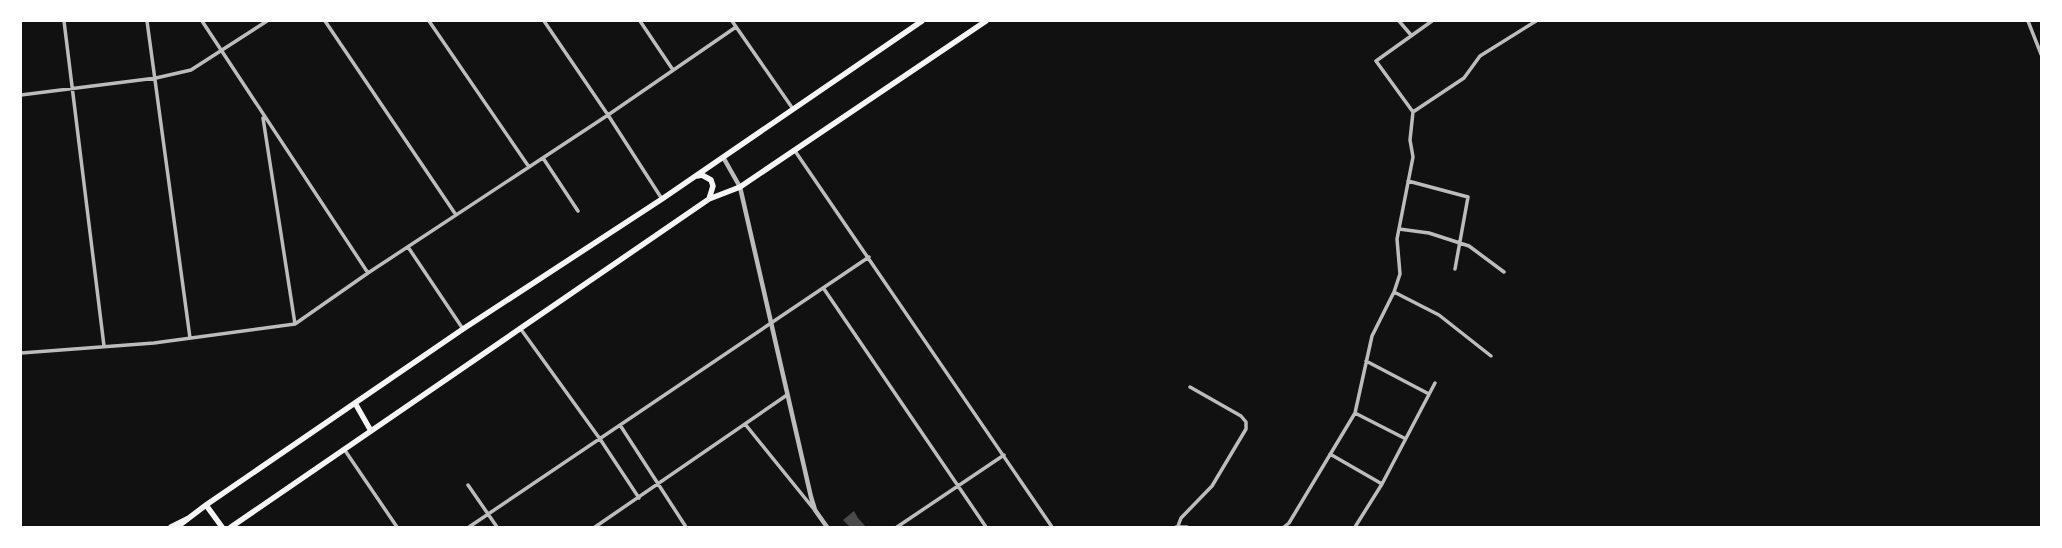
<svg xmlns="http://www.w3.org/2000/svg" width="2062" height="548" viewBox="0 0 2062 548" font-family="Overpass,sans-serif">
<rect width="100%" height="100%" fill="#111"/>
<path fill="#4a4a4a" d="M 854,511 L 858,518 L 866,527 L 850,527 L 843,520 Z"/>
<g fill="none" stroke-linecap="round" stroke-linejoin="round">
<path stroke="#bcbcbc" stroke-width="3.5" d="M 64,21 L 104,346
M 147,21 L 190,338
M 202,21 L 368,273
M 325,21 L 456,215
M 429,21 L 529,167
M 544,21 L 608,115 L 662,199
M 640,21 L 673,70
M 732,21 L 793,109
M 1399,21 L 1411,35
M 2028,21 L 2041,54
M 21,95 L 156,78 L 191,70 L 267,21
M 1413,112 L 1464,78 L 1480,56 L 1536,21
M 263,118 L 295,324
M 795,151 L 1052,527
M 543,158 L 578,211
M 1408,181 L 1468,197 L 1455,269
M 1399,229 L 1429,233 L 1469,246 L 1504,272
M 408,247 L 463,329
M 824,289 L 986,527
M 1394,292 L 1439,315 L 1491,356
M 520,328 L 600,439 L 639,498
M 21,353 L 154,343 L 295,324 L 368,273 L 608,115 L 736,27
M 1366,361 L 1429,394
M 1355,413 L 1404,438
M 745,424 L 813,508
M 620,425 L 686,527
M 344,449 L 397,527
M 1330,454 L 1382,484
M 468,485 L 497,527
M 1178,526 L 1181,518 L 1212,486 L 1246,429 L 1246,422 L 1241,416 L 1190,387
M 469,527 L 869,257
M 595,527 L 787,395
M 897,527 L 1004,455
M 1176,527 L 1187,527
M 1284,527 L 1289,523 L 1355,413 L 1372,336 L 1394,292 L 1400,274 L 1397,239 L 1413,157 L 1410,140 L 1413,112 L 1376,61 L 1432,21
M 1355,527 L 1382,484 L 1435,383"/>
<path stroke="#bcbcbc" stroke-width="4.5" d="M 723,157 L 740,187 L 811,497 L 815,510 L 827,527"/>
<path stroke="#f5f5f5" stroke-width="5.5" d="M 697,176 L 702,175 L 711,180 L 713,186 L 709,199
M 355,403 L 371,431
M 206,505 L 222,527
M 177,527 L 206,505 L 463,329 L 662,199 L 922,21
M 231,527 L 709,199 L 740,187 L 986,21"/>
<path stroke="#f5f5f5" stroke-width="5.5" d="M 171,527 L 187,519"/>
</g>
<rect width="2062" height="548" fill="none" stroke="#ffffff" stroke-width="44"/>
</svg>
